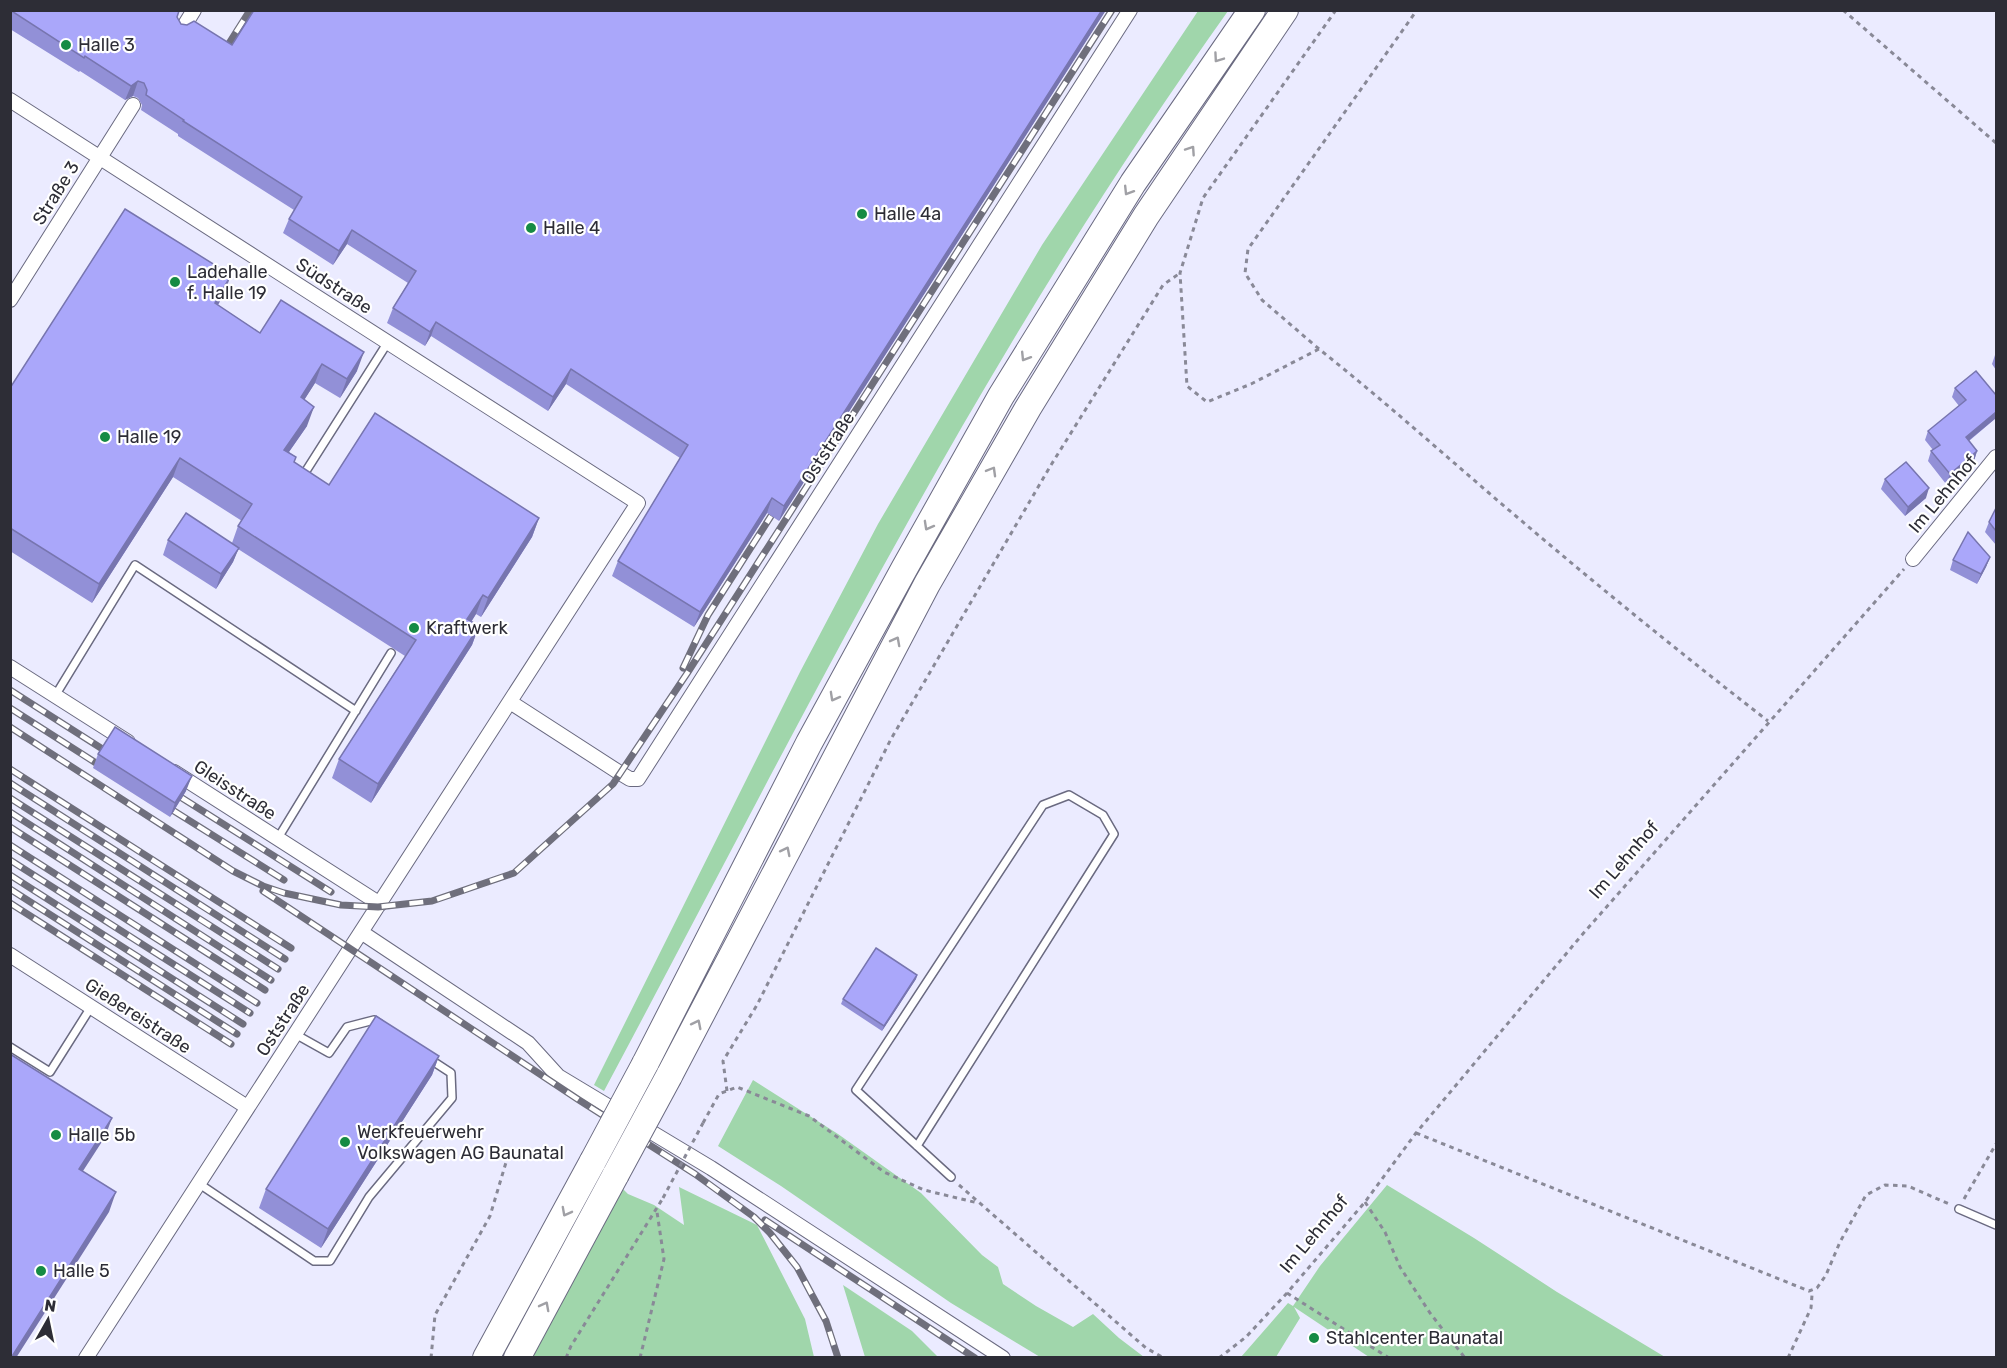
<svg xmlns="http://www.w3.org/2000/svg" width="2007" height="1368" viewBox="0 0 2007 1368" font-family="Rubik,sans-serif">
<rect width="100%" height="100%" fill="#ebebff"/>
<path fill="#a0d6ab" d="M 1198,11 L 1228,11 C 1152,118 1080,228 1012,342 C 866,585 738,840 604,1091 L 594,1085 L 800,672 L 878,524 L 1042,245 Z
M 753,1080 L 838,1134 L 921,1193 L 982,1255 L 998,1267 L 1003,1284 L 1036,1306 L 1073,1327 L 1093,1314 L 1119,1338 L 1144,1357 L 1040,1357 L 951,1303 L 781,1186 L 718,1146 Z
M 1387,1185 L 1474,1238 L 1557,1292 L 1665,1357 L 1369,1357 L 1294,1307 L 1300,1318 L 1276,1357 L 1241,1357 L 1288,1303 L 1293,1306 L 1320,1266 Z
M 679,1187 L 757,1225 L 805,1319 L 814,1357 L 531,1358 L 622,1188 L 628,1194 L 654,1205 L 684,1225 Z
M 843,1285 L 912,1331 L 938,1357 L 865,1357 Z"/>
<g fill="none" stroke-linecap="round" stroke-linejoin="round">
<g stroke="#6a6a80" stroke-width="10">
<path id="service" d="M 306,471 L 388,342
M 55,696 L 135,565 L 356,711
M 278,838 L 391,653
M 295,1034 L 329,1053 L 347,1027 L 374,1020 L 380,1024
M 10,1047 L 50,1072 L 91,1007
M 917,1146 L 1114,834 L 1103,815 L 1069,795 L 1043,805 L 856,1090 L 951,1177
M 198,1183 L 314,1261 L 330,1261 L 369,1197 L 452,1098 L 451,1073 L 428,1058
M 1959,1209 L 1996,1225"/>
</g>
<g stroke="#6a6a80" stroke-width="16">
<path id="minor" d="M 181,31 L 194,10
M 10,100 L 638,503 L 86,1358
M 10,300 L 133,105
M 1913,559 L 1996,457
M 10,667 L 128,742
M 510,702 L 620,773 L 630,779 L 638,779 L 1130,10
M 174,772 L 380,904
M 361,932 L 528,1043 L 558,1076 L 711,1168 L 1003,1358
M 10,955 L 247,1107"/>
</g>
<g stroke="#6a6a80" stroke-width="28">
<path id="motorway" d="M 645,1064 L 809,743 L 904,569 L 1001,396 L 1133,183 L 1252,10
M 669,1076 L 927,584 L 1028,408 L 1146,216 L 1285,10
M 486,1358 L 593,1161
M 517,1358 L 616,1174"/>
</g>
<path stroke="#898997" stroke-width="3" stroke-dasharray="4.5 4.5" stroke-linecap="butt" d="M 1336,10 L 1203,198 L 1180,273 L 1187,386 L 1207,402 L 1251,384 L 1319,349 C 1387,403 1451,461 1517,517 C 1599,587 1683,655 1768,721
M 1843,10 L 1996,143
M 1319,349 L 1262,300 L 1245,273 L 1248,249 L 1417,10
M 727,1091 L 723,1061 L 757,1005 L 891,739 L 1051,465 L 1163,285 L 1180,273
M 703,1123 L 719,1094 L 737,1087 L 809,1116 L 884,1172 L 924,1190 L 978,1203
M 1416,1133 L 1809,1291 L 1817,1288 L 1826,1275 L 1840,1242 L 1866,1195 L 1885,1185 L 1908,1186 L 1949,1204
M 959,1185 L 1146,1348 L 1164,1358
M 1964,1199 L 1996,1144
M 1365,1202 L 1385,1232 L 1400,1267 L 1430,1313 L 1465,1358
M 1287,1293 L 1389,1358
M 431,1358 L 435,1315 L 490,1216 L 510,1149
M 566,1358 L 571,1346 L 663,1198
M 640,1358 L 664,1259 L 657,1212
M 1219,1358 L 1246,1337 L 1287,1293 L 1365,1202 L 1416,1133 L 1581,936 L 1904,569
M 1788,1358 L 1811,1308 L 1812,1295 L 1809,1291"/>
<use href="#service" stroke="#fff" stroke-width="7"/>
<use href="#minor" stroke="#fff" stroke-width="14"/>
<use href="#motorway" stroke="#fff" stroke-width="26"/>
<g stroke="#6f6f7c" stroke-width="7">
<path id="rail" d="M 221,56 L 250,10
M 683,668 L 708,615 L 771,516
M 10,690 L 104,750
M 10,708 L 96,763
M 10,727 L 233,871 L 263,886 L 284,893 L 341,905 L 378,907 L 432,901 L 514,873 L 613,784 L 688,672 L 1112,10
M 10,769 L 291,948
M 10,783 L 285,959
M 10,798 L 278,969
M 182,798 L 331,892
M 174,811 L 284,880
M 10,812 L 271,980
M 10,827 L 265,990
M 10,845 L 257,1003
M 10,860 L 250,1013
M 10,875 L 243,1024
M 10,889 L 237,1034
M 263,891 L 579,1100 L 695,1174 L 754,1217 L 770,1233 L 797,1267 L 826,1321 L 838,1358
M 10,903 L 231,1044
M 765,1220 L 975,1358"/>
</g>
<use href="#rail" stroke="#fff" stroke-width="4.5" stroke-dasharray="14" stroke-linecap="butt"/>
<g stroke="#6a6a80" stroke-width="28" stroke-linecap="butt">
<path id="motorway-bridge" d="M 593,1161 L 645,1064
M 616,1174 L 669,1076"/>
</g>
<path stroke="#898997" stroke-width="3" stroke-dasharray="4.5 4.5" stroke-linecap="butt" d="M 663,1198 L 703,1123"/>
<use href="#motorway-bridge" stroke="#fff" stroke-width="26"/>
</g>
<path fill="#9290d7" d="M 10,10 L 177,17 L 181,24 L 232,45 L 1106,10 L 779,521 L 767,513 L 694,627 L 612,576 L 618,561 L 680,458 L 566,384 L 548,411 L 431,336 L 425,346 L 387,323 L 393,308 L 408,283 L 347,244 L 333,265 L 283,233 L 289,219 L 294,210 L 178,136 L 178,134 L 141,110 L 142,105 L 138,98 L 133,96 L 125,100 L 80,71 L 79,72 L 10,29 Z
M 224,294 L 218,305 L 260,333 L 357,371 L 340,398 L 315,383 L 304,400 L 307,426 L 289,452 L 296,457 L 294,462 L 329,485 L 539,518 L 532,537 L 481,617 L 476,614 L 471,622 L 479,626 L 472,645 L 371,803 L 332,778 L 339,759 L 405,656 L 238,549 L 233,562 L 216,589 L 163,555 L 168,540 L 232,543 L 238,526 L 242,521 L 173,477 L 92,603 L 10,551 L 10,388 Z
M 1996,353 L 1996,370 L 1992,364 L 1995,355 Z
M 1955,388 L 1996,395 L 1996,418 L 1969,441 L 1977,451 L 1974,461 L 1946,484 L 1928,461 L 1931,451 L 1933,450 L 1925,440 L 1928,431 L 1959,406 L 1952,397 Z
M 1885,479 L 1926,498 L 1905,516 L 1881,489 Z
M 1996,508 L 1996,545 L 1985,532 L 1989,522 Z
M 1990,557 L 1986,567 L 1977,584 L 1950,570 L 1953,560 Z
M 98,754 L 186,791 L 170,817 L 93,768 Z
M 917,975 L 916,979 L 882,1031 L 841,1004 L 843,999 Z
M 439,1056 L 432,1075 L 321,1248 L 259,1208 L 266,1189 Z"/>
<path fill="#7775af" d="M 1102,10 L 1106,10 L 779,521 L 784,506 Z
M 138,81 L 133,96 L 125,100 L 131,86 Z
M 352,230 L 347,244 L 333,265 L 339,251 Z
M 231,275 L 224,294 L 208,322 L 215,303 Z
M 436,322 L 431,336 L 425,346 L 430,332 Z
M 364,352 L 357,371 L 340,398 L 347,379 Z
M 322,364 L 315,383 L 294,416 L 301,397 Z
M 571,369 L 566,384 L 548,411 L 553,397 Z
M 314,407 L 307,426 L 277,469 L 284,450 Z
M 1996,412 L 1996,418 L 1962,446 L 1966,437 Z
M 1977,451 L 1974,461 L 1946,484 L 1950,474 Z
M 180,458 L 173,477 L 92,603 L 99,584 Z
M 1929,488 L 1926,498 L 1905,516 L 1908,507 Z
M 772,498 L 767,513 L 694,627 L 700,612 Z
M 539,518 L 532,537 L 481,617 L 488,598 Z
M 239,548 L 233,562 L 216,589 L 221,574 Z
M 1990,557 L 1986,567 L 1977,584 L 1981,574 Z
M 483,595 L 476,614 L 461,638 L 467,619 Z
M 479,626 L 472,645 L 371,803 L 378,784 Z
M 192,776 L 186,791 L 170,817 L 175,803 Z
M 917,975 L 916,979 L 882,1031 L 884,1026 Z
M 439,1056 L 432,1075 L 321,1248 L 328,1229 Z
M 112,1118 L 105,1137 L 72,1188 L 79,1169 Z
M 116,1192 L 109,1212 L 16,1358 L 11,1358 Z"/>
<path fill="#aaa7fa" stroke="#7775af" stroke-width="1.5" d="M 10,10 L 178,10 L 179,11 L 177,17 L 181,24 L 187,25 L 194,21 L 232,45 L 254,10 L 1102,10 L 784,506 L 772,498 L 700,612 L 618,561 L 688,445 L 571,369 L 553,397 L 436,322 L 430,332 L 393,308 L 416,271 L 352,230 L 339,251 L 289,219 L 302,197 L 183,121 L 184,120 L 146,95 L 147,90 L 144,83 L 138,81 L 131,86 L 85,56 L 84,58 Z
M 125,209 L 231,275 L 215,303 L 260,333 L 281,300 L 364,352 L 347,379 L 322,364 L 301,397 L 314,407 L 284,450 L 296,457 L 294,462 L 329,485 L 375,413 L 539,518 L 488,598 L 483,595 L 467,619 L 479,626 L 378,784 L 339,759 L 416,640 L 238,526 L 252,504 L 180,458 L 99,584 L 10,528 L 10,388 Z
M 1976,371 L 1996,395 L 1996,412 L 1966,437 L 1977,451 L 1950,474 L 1931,451 L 1940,445 L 1928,431 L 1966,400 L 1955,388 Z
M 1906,462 L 1929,488 L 1908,507 L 1885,479 Z
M 1996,508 L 1996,531 L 1989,522 Z
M 186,513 L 239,548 L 221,574 L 168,540 Z
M 1968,532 L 1990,557 L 1981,574 L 1953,560 Z
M 115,727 L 192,776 L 175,803 L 98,754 Z
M 876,948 L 917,975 L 884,1026 L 843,999 Z
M 376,1016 L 439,1056 L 328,1229 L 266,1189 Z
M 10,1054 L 112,1118 L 79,1169 L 116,1192 L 11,1358 Z"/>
<defs><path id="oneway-chevron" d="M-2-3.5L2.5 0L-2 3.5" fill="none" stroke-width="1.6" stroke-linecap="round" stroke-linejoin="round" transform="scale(1.5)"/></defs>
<g stroke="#a0a0a5">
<use href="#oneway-chevron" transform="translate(1218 58) rotate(125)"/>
<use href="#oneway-chevron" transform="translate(1191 150) rotate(-56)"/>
<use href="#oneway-chevron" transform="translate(1128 191) rotate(122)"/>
<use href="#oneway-chevron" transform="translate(1025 357) rotate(122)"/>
<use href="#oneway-chevron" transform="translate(992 471) rotate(-60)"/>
<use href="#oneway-chevron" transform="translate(928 526) rotate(119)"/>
<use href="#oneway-chevron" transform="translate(896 641) rotate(-62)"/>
<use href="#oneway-chevron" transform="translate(834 697) rotate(119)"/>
<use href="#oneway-chevron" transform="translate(786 851) rotate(-63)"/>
<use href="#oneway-chevron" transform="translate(697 1024) rotate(-63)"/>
<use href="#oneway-chevron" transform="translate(566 1212) rotate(118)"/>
<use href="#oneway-chevron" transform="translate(545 1306) rotate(-62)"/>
</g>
<g fill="#168b44" stroke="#fff" stroke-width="2">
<circle cx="66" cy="45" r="6"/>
<circle cx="862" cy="214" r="6"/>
<circle cx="531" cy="228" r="6"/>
<circle cx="175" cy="282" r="6"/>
<circle cx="105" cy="437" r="6"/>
<circle cx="414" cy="628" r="6"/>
<circle cx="56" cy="1135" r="6"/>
<circle cx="345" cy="1142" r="6"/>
<circle cx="41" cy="1271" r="6"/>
<circle cx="1314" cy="1338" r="6"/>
</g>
<g text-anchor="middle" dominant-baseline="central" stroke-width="4.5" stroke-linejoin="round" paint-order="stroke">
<g font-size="18" fill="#2d2d36" stroke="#fff" text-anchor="start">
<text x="78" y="45">Halle 3</text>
<text x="874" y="214">Halle 4a</text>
<text x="543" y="228">Halle 4</text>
<text x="187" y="272">Ladehalle<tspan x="187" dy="21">f. Halle 19</tspan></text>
<text x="117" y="437">Halle 19</text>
<text x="426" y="628">Kraftwerk</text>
<text x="357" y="1132">Werkfeuerwehr<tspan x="357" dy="21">Volkswagen AG Baunatal</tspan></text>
<text x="68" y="1135">Halle 5b</text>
<text x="53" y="1271">Halle 5</text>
<text x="1326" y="1338">Stahlcenter Baunatal</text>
</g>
<g font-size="18" fill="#2d2d36" stroke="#fff">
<text transform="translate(56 193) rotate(-58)">Straße 3</text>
<text transform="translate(334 286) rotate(33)">Südstraße</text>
<text transform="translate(828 448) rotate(-57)">Oststraße</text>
<text transform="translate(1943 494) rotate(-50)">Im Lehnhof</text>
<text transform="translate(235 790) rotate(33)">Gleisstraße</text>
<text transform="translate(1624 860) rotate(-49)">Im Lehnhof</text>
<text transform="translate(138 1016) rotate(33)">Gießereistraße</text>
<text transform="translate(283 1020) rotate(-57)">Oststraße</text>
<text transform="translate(1314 1234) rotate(-50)">Im Lehnhof</text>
</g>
</g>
<rect width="2007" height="1368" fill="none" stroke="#2d2d36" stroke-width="24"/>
<g transform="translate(48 1320) rotate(9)" stroke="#ffffff" stroke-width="4.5" paint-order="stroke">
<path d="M0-4.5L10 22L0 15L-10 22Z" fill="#2d2d36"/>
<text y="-9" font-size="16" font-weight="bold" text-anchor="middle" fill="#2d2d36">N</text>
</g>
</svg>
